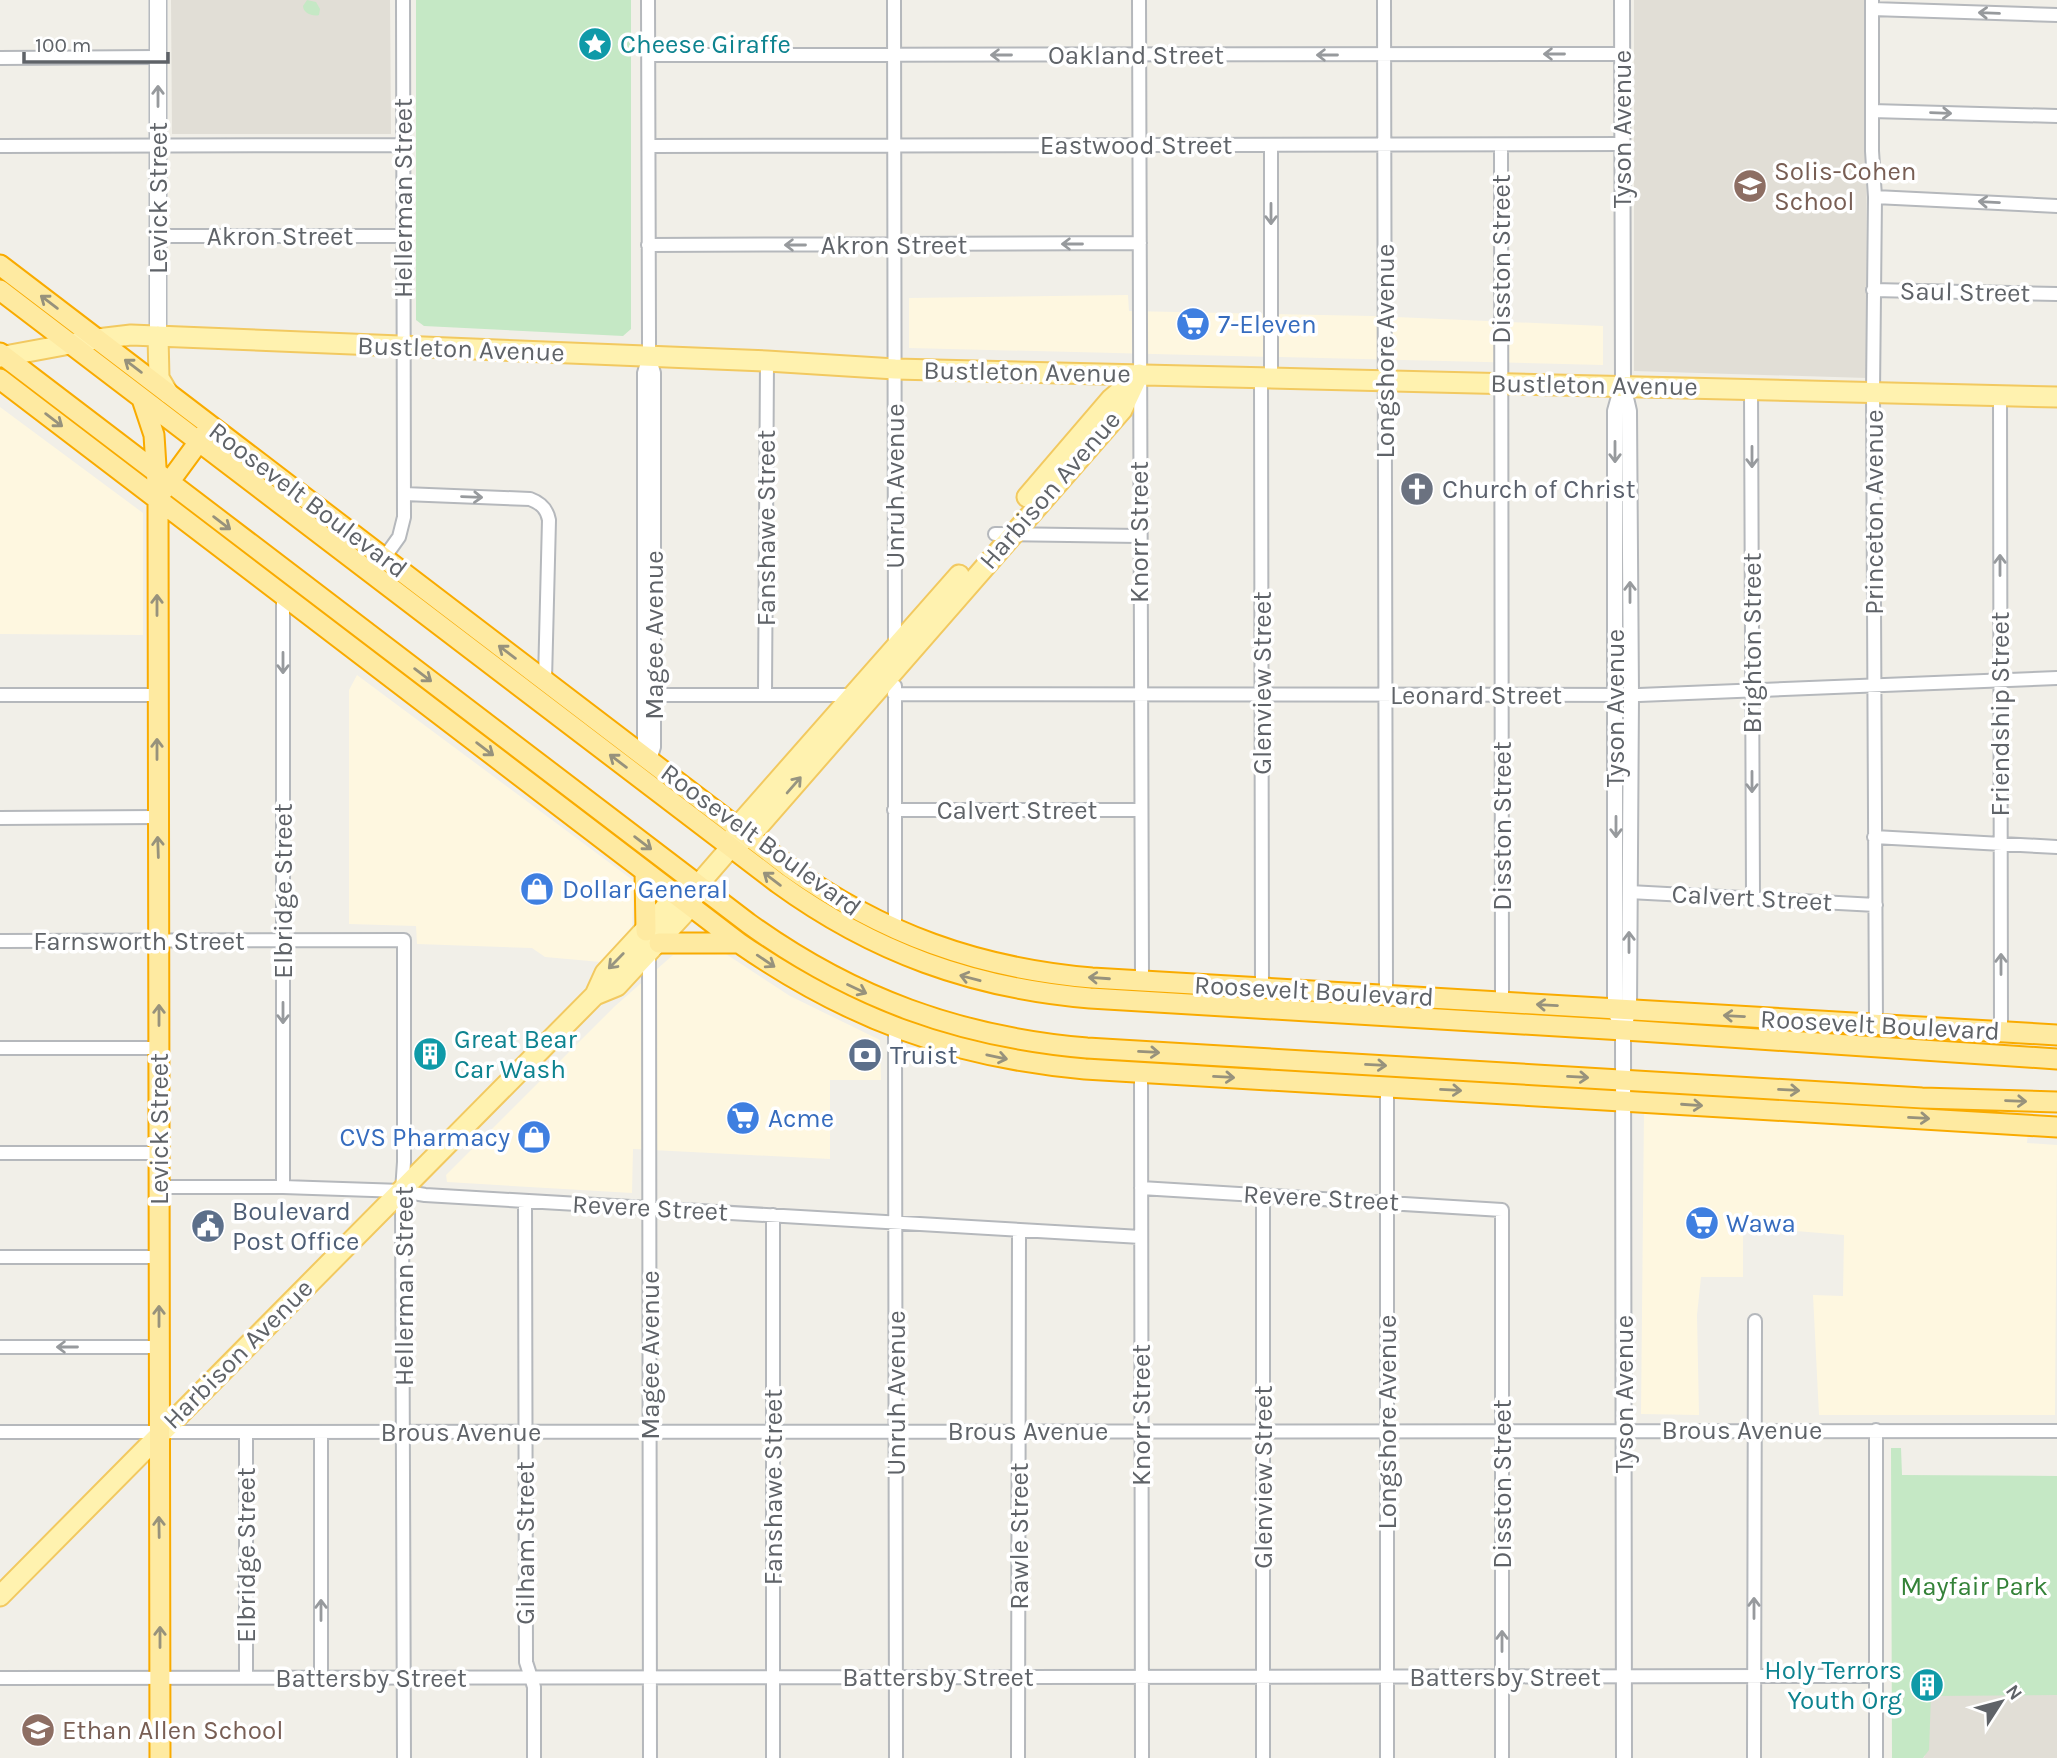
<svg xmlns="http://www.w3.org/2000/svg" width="2057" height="1758" viewBox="0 0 2057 1758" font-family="Karla,sans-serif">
<rect width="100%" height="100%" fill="#f1efe8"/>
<path fill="#fef7e0" d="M 1128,295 L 1129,311 L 1373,316 L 1603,326 L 1603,365 L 909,348 L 909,298 Z
M 0,407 L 143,513 L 143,635 L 0,634 Z
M 357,675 L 634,881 L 632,930 L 601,962 L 545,957 L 532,948 L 417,944 L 416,926 L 349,924 L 349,690 Z
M 726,954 L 790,996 L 880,1040 L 881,1080 L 830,1080 L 830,1159 L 633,1149 L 632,1193 L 447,1182 L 446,1175 L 614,1007 L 673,955 Z
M 1644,1110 L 2028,1132 L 2027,1143 L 2057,1145 L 2055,1415 L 1819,1415 L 1813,1295 L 1843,1296 L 1844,1235 L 1748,1227 L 1743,1233 L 1743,1277 L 1701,1277 L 1697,1315 L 1699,1415 L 1641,1414 Z"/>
<path fill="#e1ded6" d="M 171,0 L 390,0 L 391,134 L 172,134 Z
M 1634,0 L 1866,0 L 1867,378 L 1634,371 Z
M 1931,1695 L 2057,1695 L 2057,1758 L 1923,1758 L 1925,1756 Z"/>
<path fill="#c5e8c5" d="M 307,0 L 316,2 L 320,9 L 319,15 C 313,17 303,13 303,6 Z
M 416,0 L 631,0 L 631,329 L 623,336 L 424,326 L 416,320 Z
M 1891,1448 L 1901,1448 L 1902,1475 L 2057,1476 L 2057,1695 L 1931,1696 L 1929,1750 L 1923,1758 L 1892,1758 Z"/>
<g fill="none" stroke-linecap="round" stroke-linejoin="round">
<g stroke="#b5b8bc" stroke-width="16">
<path id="minor" d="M 648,0 L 649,340 L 649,356 L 654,373 L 654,747 L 650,760
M 894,0 L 895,651
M 1139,0 L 1142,981
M 1384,0 L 1386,995
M 1872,0 L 1872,151 L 1875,197 L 1873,392 L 1876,1025
M 1872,9 L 2057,15
M 649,55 L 1622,54
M 0,58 L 158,57
M 1872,111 L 2057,116
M 1271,145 L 1271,377
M 1501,145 L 1502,1002
M 0,146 L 403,145
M 650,146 L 1622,144
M 1875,197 L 2057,206
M 158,236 L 403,236
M 648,245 L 1140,243
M 1873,290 L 2057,294
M 649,356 L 644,373 L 644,739 L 650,760
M 1261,377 L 1262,988
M 1751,389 L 1753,898
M 2000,395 L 2001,1032
M 404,494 L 530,499 C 541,503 547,509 549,520 L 545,680
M 995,534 L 1139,536
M 384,558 L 399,537 L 404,517 L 403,0
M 283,595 L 283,1187
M 894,694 L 1639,695 L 2057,678
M 0,695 L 157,695
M 648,695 L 853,695
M 765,695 L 767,361
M 894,810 L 1140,810
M 0,818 L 157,817
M 1874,837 L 2057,847
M 1629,892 L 1876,905
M 895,929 L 895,686
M 0,941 L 404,940 L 404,1162 L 402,1191 L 404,1758
M 649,952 L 650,1758
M 895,1028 L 896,1758
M 0,1048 L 159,1048
M 1141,1072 L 1142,1758
M 1387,1087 L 1387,1758
M 0,1153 L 159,1153
M 159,1187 L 283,1187 L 402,1191 L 425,1195 L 1141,1237
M 1141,1188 L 1502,1210 L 1502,1758
M 1263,1195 L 1263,1758
M 525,1201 L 526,1662 L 534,1687 L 534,1758
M 773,1215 L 773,1758
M 0,1257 L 159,1257
M 0,1347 L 159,1347
M 1876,1430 L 1876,1758
M 0,1432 L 2057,1431
M 321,1432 L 321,1678
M 0,1678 L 1876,1676
M 246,1678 L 246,1432
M 1018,1758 L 1019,1230
M 1754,1758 L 1755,1321"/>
</g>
<g stroke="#b5b8bc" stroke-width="18">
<path id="tertiary" d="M 1622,0 L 1623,385 L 1629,411 L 1631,695 L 1629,1010 L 1623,1030 L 1624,1758
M 1617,1016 L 1615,1009 L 1615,411 L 1622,386"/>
</g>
<g stroke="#b6babf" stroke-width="19">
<path id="secondary" d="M 158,0 L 158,336"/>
</g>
<g stroke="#f2c960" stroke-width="23">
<path id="primary" d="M 158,336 L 159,378 L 168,393
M 0,357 L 97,339 L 131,335 L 767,361 L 895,369 L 2057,397
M 1027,497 L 1111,399 L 1131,382
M 732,842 L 737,827 L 959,575
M 595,995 L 617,986 L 691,906 L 695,893
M 0,1596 L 595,995 L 605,973 L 677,895 L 698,885 L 731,847 L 750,836 L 1122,410 L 1139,374"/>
</g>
<g stroke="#f9ab00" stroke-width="23">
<path id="trunk" d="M 0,265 L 789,867 C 883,934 977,968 1092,978 L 2057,1035
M 0,290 L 778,883 C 873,952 972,988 1090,998 L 1640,1031 L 2057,1059
M 0,353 L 748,923 C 852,998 959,1037 1087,1048 L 1922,1098 L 2057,1102
M 0,379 L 739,943 C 849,1019 952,1057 1085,1069 L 2057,1127
M 142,399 L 154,435 L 158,499 L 160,1758
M 162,492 L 206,432
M 645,871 L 646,931
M 659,943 L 739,943"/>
</g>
<use href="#minor" stroke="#fff" stroke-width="12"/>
<use href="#tertiary" stroke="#fff" stroke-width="14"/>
<use href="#secondary" stroke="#fff" stroke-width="16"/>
<use href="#primary" stroke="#fff2af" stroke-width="19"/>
<use href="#trunk" stroke="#feeaa1" stroke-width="19"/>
</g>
<defs><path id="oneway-shaft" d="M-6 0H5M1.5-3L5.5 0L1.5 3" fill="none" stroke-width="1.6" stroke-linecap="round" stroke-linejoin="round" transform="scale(1.75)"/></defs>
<g stroke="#979a9d">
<use href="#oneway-shaft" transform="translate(1989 13) rotate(-178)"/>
<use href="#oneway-shaft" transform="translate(1554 54) rotate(180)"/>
<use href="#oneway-shaft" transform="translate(1001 55) rotate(-180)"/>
<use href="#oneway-shaft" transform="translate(1327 55) rotate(180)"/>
<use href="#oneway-shaft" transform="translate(158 96) rotate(-90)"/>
<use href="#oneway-shaft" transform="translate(1941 113) rotate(2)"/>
<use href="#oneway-shaft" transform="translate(1989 202) rotate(-177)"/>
<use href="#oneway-shaft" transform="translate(1271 214) rotate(90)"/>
<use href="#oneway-shaft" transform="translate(1072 244) rotate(180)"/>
<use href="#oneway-shaft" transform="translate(795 245) rotate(-180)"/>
<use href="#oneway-shaft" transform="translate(1615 452) rotate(90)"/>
<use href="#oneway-shaft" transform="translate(1752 457) rotate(90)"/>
<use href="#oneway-shaft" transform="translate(472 497) rotate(2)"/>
<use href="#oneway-shaft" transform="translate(2000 565) rotate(-90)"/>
<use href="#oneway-shaft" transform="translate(1630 592) rotate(-90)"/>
<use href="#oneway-shaft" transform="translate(283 663) rotate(90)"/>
<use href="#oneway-shaft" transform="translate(1752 782) rotate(90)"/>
<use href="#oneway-shaft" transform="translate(1616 827) rotate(90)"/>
<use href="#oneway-shaft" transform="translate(1629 942) rotate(-90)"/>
<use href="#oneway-shaft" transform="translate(2001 964) rotate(-90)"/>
<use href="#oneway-shaft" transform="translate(283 1013) rotate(90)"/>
<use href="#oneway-shaft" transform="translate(67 1347) rotate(180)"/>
<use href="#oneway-shaft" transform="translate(1754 1608) rotate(-90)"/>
<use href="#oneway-shaft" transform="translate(321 1610) rotate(-90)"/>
<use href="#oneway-shaft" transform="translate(1502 1641) rotate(-90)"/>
</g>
<g stroke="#97927c">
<use href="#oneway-shaft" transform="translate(49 302) rotate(-143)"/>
<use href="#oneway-shaft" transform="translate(133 366) rotate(-143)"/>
<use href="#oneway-shaft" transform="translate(54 420) rotate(37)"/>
<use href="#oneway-shaft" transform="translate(222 523) rotate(37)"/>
<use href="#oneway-shaft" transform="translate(157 605) rotate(-90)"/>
<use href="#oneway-shaft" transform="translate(507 652) rotate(-143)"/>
<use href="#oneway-shaft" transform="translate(423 675) rotate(37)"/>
<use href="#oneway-shaft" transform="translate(157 749) rotate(-90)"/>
<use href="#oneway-shaft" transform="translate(485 749) rotate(37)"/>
<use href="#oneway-shaft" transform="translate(618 761) rotate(-143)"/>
<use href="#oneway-shaft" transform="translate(643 843) rotate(37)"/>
<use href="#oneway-shaft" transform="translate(158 847) rotate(-92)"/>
<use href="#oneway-shaft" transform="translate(772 879) rotate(-143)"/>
<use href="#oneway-shaft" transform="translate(766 961) rotate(34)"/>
<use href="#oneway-shaft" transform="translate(970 978) rotate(-165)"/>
<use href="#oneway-shaft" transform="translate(1099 978) rotate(-176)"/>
<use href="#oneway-shaft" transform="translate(857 989) rotate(25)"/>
<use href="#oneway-shaft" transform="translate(1547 1005) rotate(-177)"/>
<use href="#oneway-shaft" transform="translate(159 1015) rotate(-90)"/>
<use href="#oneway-shaft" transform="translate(1734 1016) rotate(-177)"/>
<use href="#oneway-shaft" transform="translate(1149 1052) rotate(3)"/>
<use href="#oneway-shaft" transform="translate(997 1057) rotate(12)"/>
<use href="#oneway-shaft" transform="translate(1376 1065) rotate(3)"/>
<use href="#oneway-shaft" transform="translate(1224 1077) rotate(3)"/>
<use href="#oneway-shaft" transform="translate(1578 1077) rotate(3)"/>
<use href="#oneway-shaft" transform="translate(1451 1090) rotate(3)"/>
<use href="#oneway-shaft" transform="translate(1789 1090) rotate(3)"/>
<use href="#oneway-shaft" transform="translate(2016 1101) rotate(2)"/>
<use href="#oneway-shaft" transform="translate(1692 1105) rotate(4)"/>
<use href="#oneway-shaft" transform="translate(1919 1118) rotate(3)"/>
<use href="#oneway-shaft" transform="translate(159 1316) rotate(-90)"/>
<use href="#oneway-shaft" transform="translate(159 1527) rotate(-91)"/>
<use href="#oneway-shaft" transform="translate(160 1637) rotate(-90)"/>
</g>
<g stroke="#979581">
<use href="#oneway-shaft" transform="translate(794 785) rotate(-49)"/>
<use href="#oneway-shaft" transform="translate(616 961) rotate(134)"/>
</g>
<defs>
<g id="sight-disc" transform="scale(1.75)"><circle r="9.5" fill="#0f9aa8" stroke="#fff"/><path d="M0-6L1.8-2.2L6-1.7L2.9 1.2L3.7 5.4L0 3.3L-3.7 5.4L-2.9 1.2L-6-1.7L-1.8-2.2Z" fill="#fff"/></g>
<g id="school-disc" transform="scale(1.75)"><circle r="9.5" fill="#8d6e63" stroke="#fff"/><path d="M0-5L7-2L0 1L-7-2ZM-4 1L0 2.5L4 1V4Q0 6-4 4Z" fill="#fff"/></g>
<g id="supermarket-disc" transform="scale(1.75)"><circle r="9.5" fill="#3f7fe0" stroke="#fff"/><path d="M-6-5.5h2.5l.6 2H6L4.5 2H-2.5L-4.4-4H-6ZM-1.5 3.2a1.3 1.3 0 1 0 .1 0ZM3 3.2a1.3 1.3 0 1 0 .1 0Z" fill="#fff"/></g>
<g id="church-disc" transform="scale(1.75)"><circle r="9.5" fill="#6b7280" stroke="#fff"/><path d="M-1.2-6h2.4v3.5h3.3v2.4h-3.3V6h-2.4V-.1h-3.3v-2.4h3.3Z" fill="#fff"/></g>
<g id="shop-disc" transform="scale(1.75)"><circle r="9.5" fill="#3f7fe0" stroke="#fff"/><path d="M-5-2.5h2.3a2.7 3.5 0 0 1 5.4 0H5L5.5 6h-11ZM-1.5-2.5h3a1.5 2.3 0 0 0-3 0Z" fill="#fff"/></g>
<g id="building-disc" transform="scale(1.75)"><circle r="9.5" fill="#0f9aa8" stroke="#fff"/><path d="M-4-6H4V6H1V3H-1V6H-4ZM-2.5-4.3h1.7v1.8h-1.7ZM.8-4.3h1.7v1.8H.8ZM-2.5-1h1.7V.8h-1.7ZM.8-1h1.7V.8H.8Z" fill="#fff"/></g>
<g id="bank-disc" transform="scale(1.75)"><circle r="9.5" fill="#5c6f8a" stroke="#fff"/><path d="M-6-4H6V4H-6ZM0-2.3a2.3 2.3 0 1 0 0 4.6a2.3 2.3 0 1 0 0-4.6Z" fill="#fff"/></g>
<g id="civic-disc" transform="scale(1.75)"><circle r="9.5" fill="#5c6f8a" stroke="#fff"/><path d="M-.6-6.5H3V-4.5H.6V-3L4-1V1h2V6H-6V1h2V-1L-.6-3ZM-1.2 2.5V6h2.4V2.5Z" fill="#fff"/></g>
</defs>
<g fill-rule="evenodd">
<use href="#sight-disc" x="595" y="44"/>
<use href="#school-disc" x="1750" y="186"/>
<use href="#supermarket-disc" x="1193" y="324"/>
<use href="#church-disc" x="1417" y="489"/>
<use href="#shop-disc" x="537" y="889"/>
<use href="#building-disc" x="430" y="1054"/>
<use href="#bank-disc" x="865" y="1055"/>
<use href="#supermarket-disc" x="743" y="1118"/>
<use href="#shop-disc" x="534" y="1137"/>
<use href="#supermarket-disc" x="1702" y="1223"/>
<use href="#civic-disc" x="208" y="1226"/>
<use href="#building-disc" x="1927" y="1685"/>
<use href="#school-disc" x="38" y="1730"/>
</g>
<g text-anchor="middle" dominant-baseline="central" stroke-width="7" stroke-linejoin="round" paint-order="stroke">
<g font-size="26" fill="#0d838f" stroke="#fff" text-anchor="start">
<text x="620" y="44">Cheese Giraffe</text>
<text x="454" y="1039">Great Bear<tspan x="454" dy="30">Car Wash</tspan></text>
<text x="1902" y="1670" text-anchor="end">Holy Terrors<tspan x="1902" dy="30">Youth Org</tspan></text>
</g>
<g font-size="26" fill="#5f6368" stroke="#fff">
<text x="1136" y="55">Oakland Street</text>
<text transform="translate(1622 129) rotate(-90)">Tyson Avenue</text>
<text x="1136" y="145">Eastwood Street</text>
<text transform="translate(158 198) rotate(-90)">Levick Street</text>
<text transform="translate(403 198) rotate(-90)">Hellerman Street</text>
<text x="280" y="236">Akron Street</text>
<text x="894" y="245">Akron Street</text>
<text transform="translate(1501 259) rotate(-90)">Disston Street</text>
<text transform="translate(1965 292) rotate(1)">Saul Street</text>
<text transform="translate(461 349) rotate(2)">Bustleton Avenue</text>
<text transform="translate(1385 351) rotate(-90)">Longshore Avenue</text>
<text transform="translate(1027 372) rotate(1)">Bustleton Avenue</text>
<text transform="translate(1594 385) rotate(1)">Bustleton Avenue</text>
<text transform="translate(895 486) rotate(-90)">Unruh Avenue</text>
<text transform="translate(1050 490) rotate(-49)">Harbison Avenue</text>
<text transform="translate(308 500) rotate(37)">Roosevelt Boulevard</text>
<text transform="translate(1874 512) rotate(-90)">Princeton Avenue</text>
<text transform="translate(766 528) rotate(-90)">Fanshawe Street</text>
<text transform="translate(1139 532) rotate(-90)">Knorr Street</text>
<text transform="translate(654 635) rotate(-90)">Magee Avenue</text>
<text transform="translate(1752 643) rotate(-90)">Brighton Street</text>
<text transform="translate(1262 683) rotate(-90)">Glenview Street</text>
<text x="1476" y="695">Leonard Street</text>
<text transform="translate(1615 708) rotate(-90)">Tyson Avenue</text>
<text transform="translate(2000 714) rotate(-90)">Friendship Street</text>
<text x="1017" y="810">Calvert Street</text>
<text transform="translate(1502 826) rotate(-90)">Disston Street</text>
<text transform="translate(761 840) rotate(36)">Roosevelt Boulevard</text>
<text transform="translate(283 891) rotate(-90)">Elbridge Street</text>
<text transform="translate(1752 898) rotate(3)">Calvert Street</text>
<text x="139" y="941">Farnsworth Street</text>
<text transform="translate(1314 991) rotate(3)">Roosevelt Boulevard</text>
<text transform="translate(1880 1025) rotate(3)">Roosevelt Boulevard</text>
<text transform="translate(159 1129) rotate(-90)">Levick Street</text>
<text transform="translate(1321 1198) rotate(3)">Revere Street</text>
<text transform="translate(650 1208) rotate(3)">Revere Street</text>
<text transform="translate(404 1286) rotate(-90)">Hellerman Street</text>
<text transform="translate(238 1354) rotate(-45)">Harbison Avenue</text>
<text transform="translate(650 1355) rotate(-90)">Magee Avenue</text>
<text transform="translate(896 1393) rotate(-90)">Unruh Avenue</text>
<text transform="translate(1624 1394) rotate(-90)">Tyson Avenue</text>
<text transform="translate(1141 1415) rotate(-90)">Knorr Street</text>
<text transform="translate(1387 1422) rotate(-90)">Longshore Avenue</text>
<text x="1742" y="1430">Brous Avenue</text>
<text x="1028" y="1431">Brous Avenue</text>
<text x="461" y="1432">Brous Avenue</text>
<text transform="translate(1263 1477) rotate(-90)">Glenview Street</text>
<text transform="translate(1502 1484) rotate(-90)">Disston Street</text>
<text transform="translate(773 1487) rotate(-90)">Fanshawe Street</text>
<text transform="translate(1019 1536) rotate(-90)">Rawle Street</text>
<text transform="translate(525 1543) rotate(-90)">Gilham Street</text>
<text transform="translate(246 1555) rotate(-90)">Elbridge Street</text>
<text x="938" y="1677">Battersby Street</text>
<text x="1505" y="1677">Battersby Street</text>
<text x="371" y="1678">Battersby Street</text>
</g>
<g font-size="26" fill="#785e54" stroke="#fff" text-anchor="start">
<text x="1774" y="171">Solis-Cohen<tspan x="1774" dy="30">School</tspan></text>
<text x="62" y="1730">Ethan Allen School</text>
</g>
<g font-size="26" fill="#366cbe" stroke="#fff" text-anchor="start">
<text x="1218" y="324">7-Eleven</text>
<text x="562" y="889">Dollar General</text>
<text x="768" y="1118">Acme</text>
<text x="510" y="1137" text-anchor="end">CVS Pharmacy</text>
<text x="1726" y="1223">Wawa</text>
</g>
<g font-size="26" fill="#5b616d" stroke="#fff" text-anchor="start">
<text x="1442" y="489">Church of Christ</text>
</g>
<g font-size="26" fill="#4e5e75" stroke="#fff" text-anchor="start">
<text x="890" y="1055">Truist</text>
<text x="232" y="1211">Boulevard<tspan x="232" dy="30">Post Office</tspan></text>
</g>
<g font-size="26" fill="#348238" stroke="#fff">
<text x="1974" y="1586">Mayfair Park</text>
</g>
</g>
<g transform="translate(2001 1702) rotate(54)" stroke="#ffffff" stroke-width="5" paint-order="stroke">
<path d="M0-5L12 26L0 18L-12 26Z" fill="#5f6368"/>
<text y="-10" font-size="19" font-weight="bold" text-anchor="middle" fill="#5f6368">N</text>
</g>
<path d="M24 52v10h144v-10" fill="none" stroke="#5f6368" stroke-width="3.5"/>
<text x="35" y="52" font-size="21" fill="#5f6368" stroke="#ffffff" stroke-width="5" paint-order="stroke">100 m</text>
</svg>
